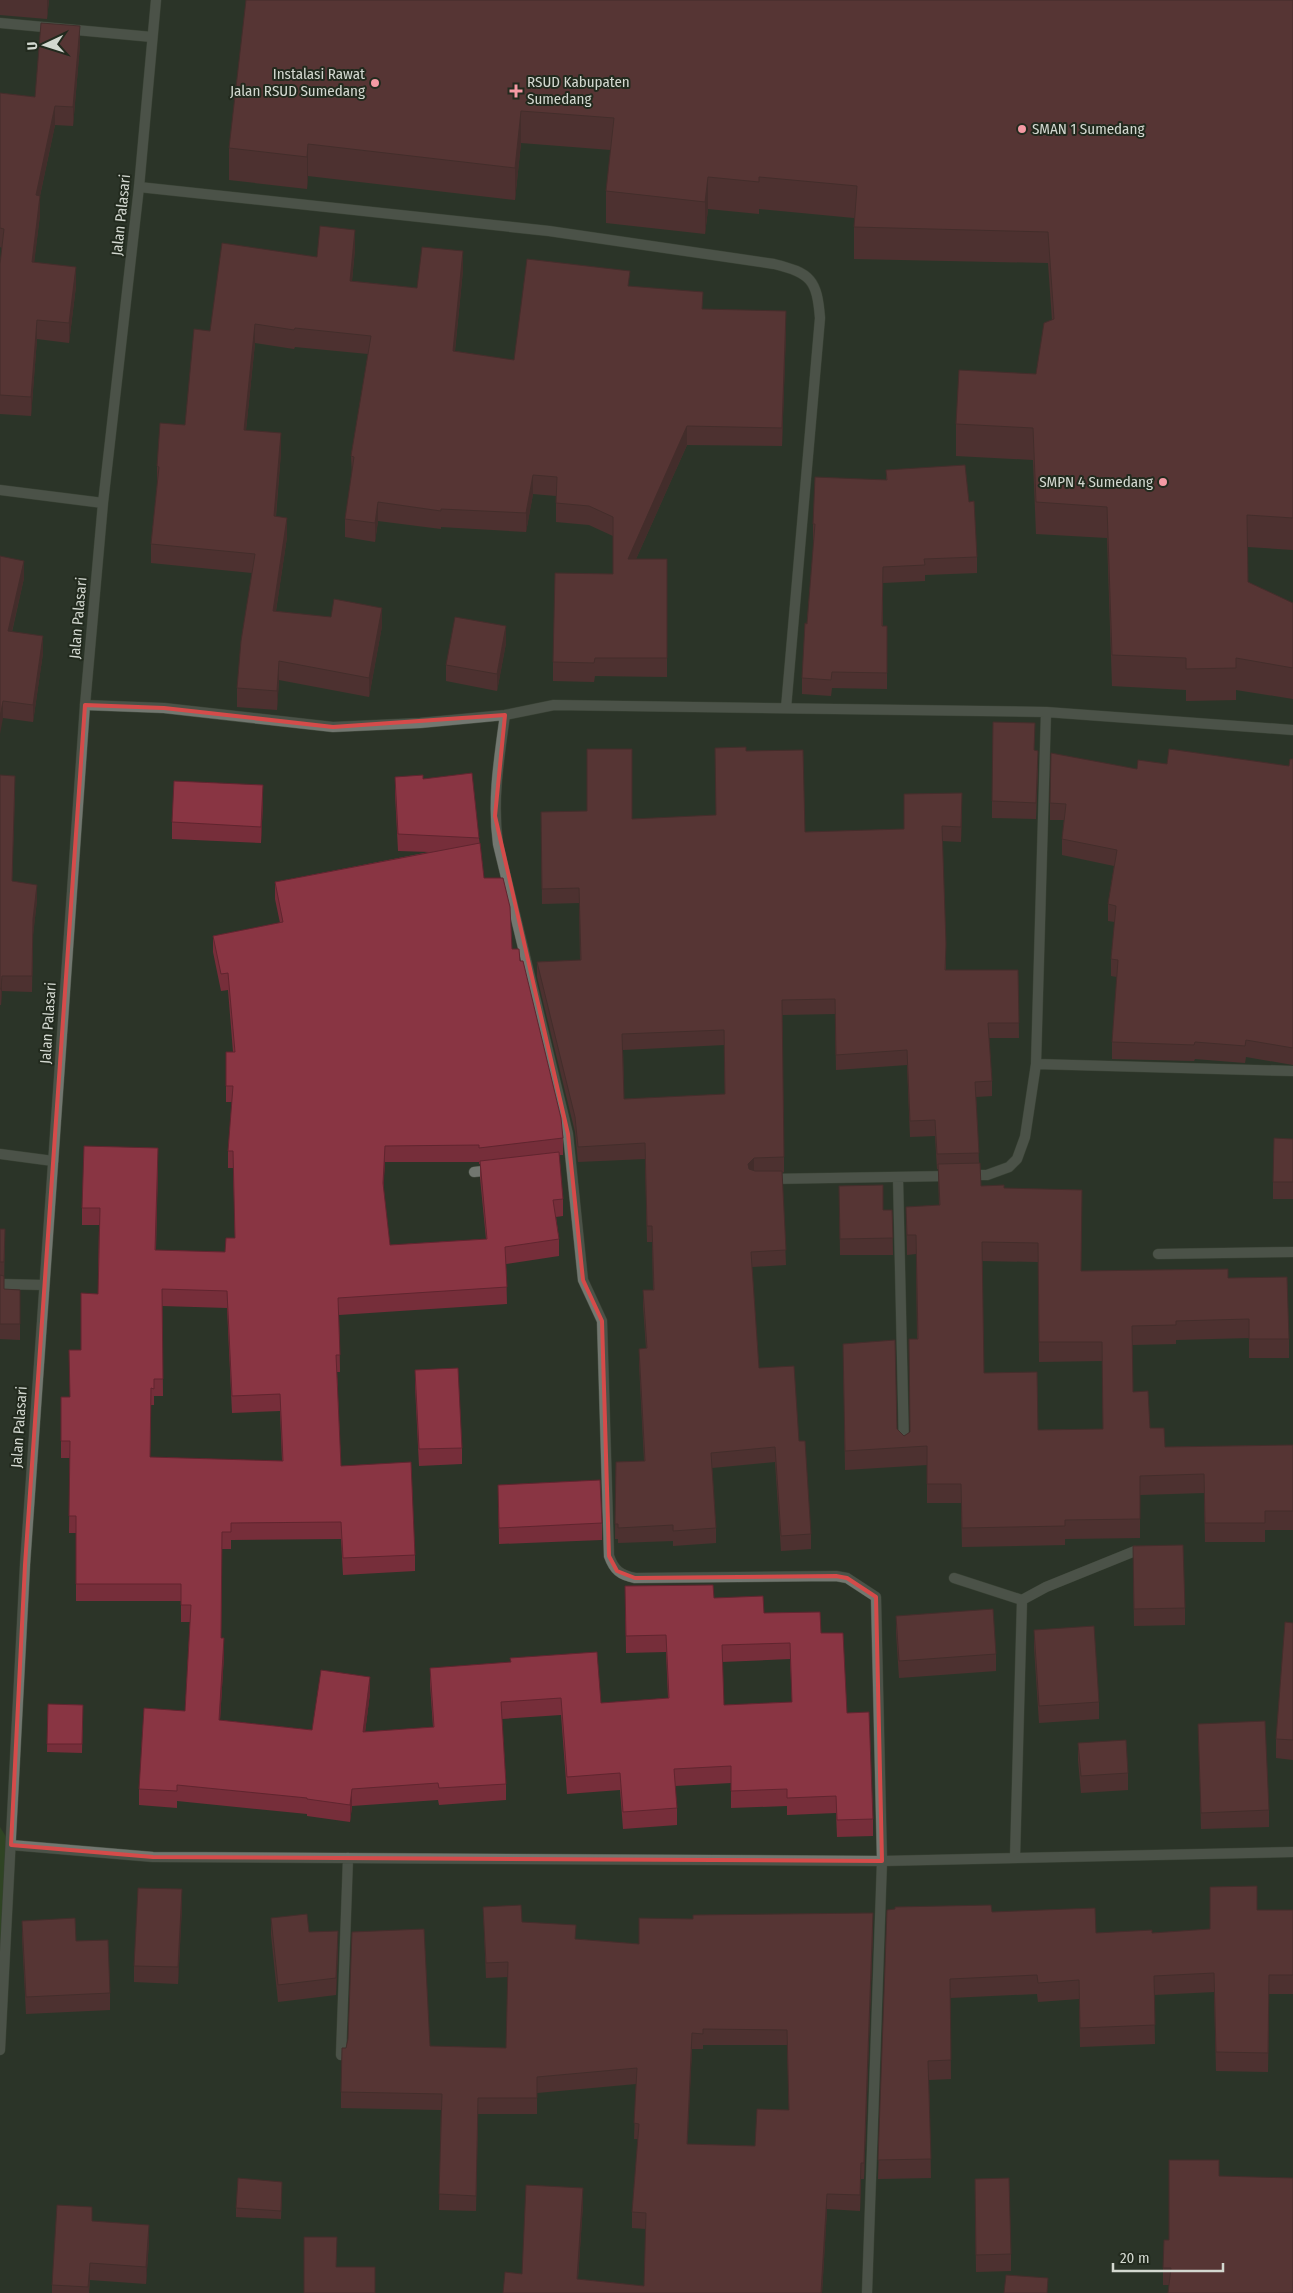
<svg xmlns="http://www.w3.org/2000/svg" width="1293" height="2293" viewBox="0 0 1293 2293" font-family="'Fira Sans Condensed',sans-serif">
<rect width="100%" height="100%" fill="#2c3428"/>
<path fill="#33571f" d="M 0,1827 L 11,1845 L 0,2050 Z"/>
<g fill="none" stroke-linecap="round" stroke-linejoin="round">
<g stroke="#4a5246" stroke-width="11">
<path id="minor" d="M 0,23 L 152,37
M 139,187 L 549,231 L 774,264 C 811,273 817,280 820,318 L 786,708
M 85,705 L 164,708 L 333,727 L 420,723 L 505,715 L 554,705 L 1046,712 L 1293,730
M 505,715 C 499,759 492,800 498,844 L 568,1134 L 583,1280 L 602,1321 L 609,1556 C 614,1570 620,1575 635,1578 L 836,1576 L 847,1578 L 876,1597 L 882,1861 L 867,2293
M 1036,1064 L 1293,1071
M 0,1154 L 53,1161
M 474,1172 L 492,1170
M 969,1175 L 987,1175 L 1009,1167 L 1017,1159 L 1025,1137 L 1036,1064 L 1046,712
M 898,1177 L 904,1448
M 769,1179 L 950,1176
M 1158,1254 L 1293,1252
M 0,1284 L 44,1285
M 954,1578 L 1022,1600
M 11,1845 L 153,1857 L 882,1861 L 1293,1852
M 1015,1858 L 1022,1600 L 1046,1587 L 1135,1551
M 341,2055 L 348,1858"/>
</g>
<g stroke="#4a5246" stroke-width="11">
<path id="tertiary" d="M 0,490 L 103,503
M 0,2050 L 25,1565 L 85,705 L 103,503 L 139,187 L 156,0"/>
</g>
<use href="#minor" stroke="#727770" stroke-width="10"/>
<use href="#tertiary" stroke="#727770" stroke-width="10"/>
</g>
<path fill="#762e3a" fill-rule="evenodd" d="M 0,0 L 49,0 L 47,19 L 0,15 Z
M 1293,0 L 1293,550 L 1248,547 L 1248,582 L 1293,603 L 1293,699 L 1236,690 L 1236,700 L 1186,701 L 1186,690 L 1112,686 L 1107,538 L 1036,534 L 1033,460 L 956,456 L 956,424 L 1036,374 L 1052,320 L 1048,263 L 854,259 L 854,218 L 759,209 L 759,214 L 708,209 L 705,234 L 606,223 L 606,191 L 611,150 L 521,143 L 515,200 L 308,176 L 307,189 L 229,180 L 229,148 Z
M 80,45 L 73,126 L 55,125 L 40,196 L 40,215 L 34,262 L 76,286 L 69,343 L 37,339 L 31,416 L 0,414 L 0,264 L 2,248 L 0,247 L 0,93 L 35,97 Z
M 355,249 L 352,281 L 417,288 L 463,270 L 455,351 L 514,360 L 630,286 L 703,309 L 786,330 L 782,446 L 687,445 L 636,559 L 667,559 L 667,677 L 595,676 L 594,682 L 553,681 L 553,662 L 613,574 L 613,536 L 589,525 L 556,522 L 556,496 L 533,494 L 526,532 L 441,527 L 441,529 L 378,521 L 375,542 L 345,537 L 345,519 L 352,475 L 351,456 L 368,354 L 295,347 L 294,349 L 255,343 L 246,430 L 281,452 L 276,517 L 287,537 L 276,611 L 382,626 L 369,697 L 279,680 L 277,710 L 237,707 L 237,688 L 252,573 L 151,563 L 151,544 L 157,485 L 157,466 L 185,425 L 210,331 L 317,257 Z
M 886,470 L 969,502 L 977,557 L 977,573 L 925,575 L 925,581 L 883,583 L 883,626 L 887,626 L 887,689 L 832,688 L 831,696 L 802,694 L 802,678 L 814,540 L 813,540 L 813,524 L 886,480 Z
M 0,556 L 24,578 L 12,632 L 43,653 L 33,722 L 3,718 Z
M 506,643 L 497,691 L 446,681 L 446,665 Z
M 746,751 L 805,832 L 904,829 L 962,808 L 961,842 L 942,841 L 946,959 L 946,970 L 1018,970 L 1019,1038 L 989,1038 L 992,1081 L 992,1096 L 976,1097 L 979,1163 L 981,1186 L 1004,1188 L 1081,1271 L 1228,1278 L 1289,1339 L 1289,1358 L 1249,1358 L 1249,1338 L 1176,1340 L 1176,1344 L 1132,1345 L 1133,1392 L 1150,1428 L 1165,1447 L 1293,1445 L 1293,1530 L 1265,1530 L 1265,1542 L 1205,1542 L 1204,1493 L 1140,1495 L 1140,1538 L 1065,1539 L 1065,1545 L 962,1547 L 961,1503 L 927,1503 L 927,1465 L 845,1470 L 843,1344 L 897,1429 L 904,1436 L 910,1432 L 917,1339 L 916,1254 L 907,1255 L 906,1207 L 939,1205 L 938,1169 L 937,1169 L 935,1136 L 910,1137 L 907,1065 L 836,1070 L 835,1014 L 782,1015 L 784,1157 L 784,1172 L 782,1173 L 786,1265 L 752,1267 L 759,1368 L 799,1441 L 811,1534 L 811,1549 L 781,1551 L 775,1462 L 712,1468 L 716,1528 L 716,1543 L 673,1546 L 673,1541 L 618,1543 L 618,1539 L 615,1539 L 616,1462 L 644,1461 L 639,1364 L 639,1349 L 646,1348 L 643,1306 L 643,1290 L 653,1290 L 652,1242 L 647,1242 L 645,1159 L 578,1162 L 575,1132 L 537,977 L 537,962 L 580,960 L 579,903 L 542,904 L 541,828 L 632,819 L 716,815 ZM 724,1045 L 725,1094 L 624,1099 L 623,1050 ZM 982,1261 L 1038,1262 L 1039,1362 L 1102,1361 L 1103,1429 L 1038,1430 L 984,1373 Z
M 1293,759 L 1293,1065 L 1246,1057 L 1245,1063 L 1195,1059 L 1194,1061 L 1112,1059 L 1112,1042 L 1117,977 L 1111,976 L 1111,959 L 1115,922 L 1108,921 L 1108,904 L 1114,866 L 1062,855 L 1062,839 L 1064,820 L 1050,820 L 1050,803 L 1137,769 L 1167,764 L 1289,766 Z
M 1038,768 L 1036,819 L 992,818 L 992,801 Z
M 0,775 L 15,791 L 12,881 L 37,900 L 33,935 L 32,992 L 2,991 L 1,1005 L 0,1005 Z
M 395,777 L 423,779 L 479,838 L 484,878 L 512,949 L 520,961 L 563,1138 L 563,1155 L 559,1155 L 563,1199 L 563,1216 L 556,1217 L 559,1239 L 559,1256 L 506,1264 L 507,1304 L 339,1315 L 340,1372 L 337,1372 L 341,1466 L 415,1555 L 415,1571 L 343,1575 L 341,1539 L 231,1540 L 231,1549 L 222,1549 L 221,1638 L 224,1655 L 220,1720 L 312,1730 L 370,1693 L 365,1732 L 433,1727 L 430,1684 L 430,1668 L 601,1703 L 668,1698 L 666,1652 L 626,1653 L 625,1586 L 714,1598 L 764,1613 L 821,1633 L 847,1713 L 873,1819 L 873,1836 L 837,1837 L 836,1813 L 787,1815 L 787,1806 L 731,1808 L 731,1783 L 675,1786 L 677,1808 L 677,1825 L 623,1829 L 620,1790 L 567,1794 L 561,1715 L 502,1719 L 506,1784 L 506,1800 L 439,1805 L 438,1800 L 352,1806 L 350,1822 L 307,1816 L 307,1814 L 177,1801 L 177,1808 L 139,1805 L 139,1789 L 185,1711 L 190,1622 L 181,1622 L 181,1601 L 76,1601 L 76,1533 L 69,1533 L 70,1458 L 61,1458 L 61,1397 L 70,1397 L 81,1350 L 98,1294 L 99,1225 L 82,1225 L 82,1208 L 158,1165 L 156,1250 L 225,1252 L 235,1238 L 233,1168 L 228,1168 L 228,1151 L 232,1102 L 226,1102 L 226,1052 L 233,1052 L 228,990 L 221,991 L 213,952 L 213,936 L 280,923 L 275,899 L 275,882 L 429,852 L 398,851 L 395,794 ZM 385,1162 L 479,1162 L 479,1164 L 480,1164 L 480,1178 L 486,1239 L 390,1245 L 383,1189 ZM 162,1306 L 227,1308 L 232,1413 L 280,1411 L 282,1461 L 150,1457 L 151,1405 L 154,1405 L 154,1396 L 163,1396 ZM 790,1659 L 792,1702 L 724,1705 L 722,1662 Z
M 263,802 L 261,843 L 172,839 L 172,822 Z
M 1293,1139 L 1293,1199 L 1273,1199 L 1273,1182 Z
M 839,1186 L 883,1210 L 892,1210 L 893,1255 L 840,1255 Z
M 0,1229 L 5,1229 L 4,1289 L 20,1290 L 20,1340 L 0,1339 Z
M 415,1370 L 462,1448 L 462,1464 L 419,1466 L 415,1386 Z
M 498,1485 L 602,1523 L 602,1540 L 499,1544 Z
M 1133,1563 L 1185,1608 L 1185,1625 L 1134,1626 Z
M 896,1616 L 996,1654 L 996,1671 L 899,1678 L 896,1632 Z
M 1293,1623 L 1293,1760 L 1276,1758 L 1276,1739 Z
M 1034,1630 L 1099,1702 L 1099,1719 L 1039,1723 L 1034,1647 Z
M 48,1704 L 83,1705 L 82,1753 L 47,1752 Z
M 1198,1724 L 1269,1810 L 1269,1827 L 1201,1829 Z
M 1078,1743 L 1128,1773 L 1128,1790 L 1081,1793 L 1078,1760 Z
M 182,1906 L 178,1984 L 134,1982 L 134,1966 Z
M 483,1907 L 522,1922 L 576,1939 L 639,1944 L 873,1929 L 864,2179 L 861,2179 L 860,2211 L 827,2209 L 822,2293 L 503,2293 L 522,2274 L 583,2204 L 578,2279 L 644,2286 L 646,2229 L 632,2228 L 632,2212 L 638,2139 L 634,2139 L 636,2084 L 537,2093 L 537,2114 L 478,2114 L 476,2211 L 439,2210 L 441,2110 L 341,2108 L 341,2092 L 430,2046 L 506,2048 L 508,1977 L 486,1978 ZM 703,2045 L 787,2045 L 789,2110 L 755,2146 L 687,2144 L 692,2049 L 703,2049 Z
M 887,1910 L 992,1912 L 1096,1933 L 1152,1933 L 1210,1929 L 1257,1910 L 1293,1910 L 1293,1994 L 1269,1994 L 1268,2072 L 1216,2071 L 1214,1992 L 1154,1995 L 1155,2044 L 1080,2047 L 1079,1999 L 1038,2002 L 1037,1994 L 950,1998 L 951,2079 L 929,2080 L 931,2178 L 878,2179 Z
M 271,1918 L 309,1932 L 338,1948 L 336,1995 L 278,2002 L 271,1935 Z
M 22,1921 L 76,1941 L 110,1993 L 110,2010 L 26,2014 L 22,1937 Z
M 1219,2176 L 1169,2285 L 1163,2285 L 1163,2268 L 1169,2240 Z
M 282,2190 L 281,2219 L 236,2217 L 236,2208 Z
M 975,2196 L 1011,2254 L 1011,2271 L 976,2272 Z
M 92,2221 L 149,2241 L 146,2284 L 90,2280 L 89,2293 L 52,2293 L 52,2285 Z"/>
<path fill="#60252f" d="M 47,0 L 49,0 L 47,19 Z
M 80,26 L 80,45 L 73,126 L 73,107 Z
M 55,106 L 55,125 L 36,214 L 36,195 Z
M 521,111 L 521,143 L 515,200 L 515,168 Z
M 308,144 L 308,176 L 307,189 L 307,157 Z
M 708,177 L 708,209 L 705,234 L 705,202 Z
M 40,196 L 40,215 L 32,281 L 32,262 Z
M 355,230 L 355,249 L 350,300 L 350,281 Z
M 463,251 L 463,270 L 453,369 L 453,351 Z
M 76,267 L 76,286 L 69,343 L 69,323 Z
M 786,311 L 786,330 L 782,446 L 782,428 Z
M 37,320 L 37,339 L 31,416 L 31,397 Z
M 255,324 L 255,343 L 244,449 L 244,430 Z
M 687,426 L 687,445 L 628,577 L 628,559 Z
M 281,433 L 281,452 L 274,535 L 274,516 Z
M 533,475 L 533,494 L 526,532 L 526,513 Z
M 378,502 L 378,521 L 375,542 L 375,523 Z
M 287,518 L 287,537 L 273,630 L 273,611 Z
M 24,561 L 24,578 L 8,648 L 8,631 Z
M 382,608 L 382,626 L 369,697 L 369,678 Z
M 506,626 L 506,643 L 497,691 L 497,674 Z
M 43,636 L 43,653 L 33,722 L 33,705 Z
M 279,661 L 279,680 L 277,710 L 277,691 Z
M 3,701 L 3,718 L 0,734 L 0,717 Z
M 263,785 L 263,802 L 261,843 L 261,827 Z
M 962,793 L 962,808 L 961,842 L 961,827 Z
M 37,885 L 37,900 L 33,935 L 32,992 L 33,919 Z
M 2,976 L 2,991 L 1,1005 L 1,989 Z
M 385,1146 L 385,1162 L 383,1200 L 383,1183 Z
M 158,1148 L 158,1165 L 155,1266 L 155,1250 Z
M 754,1158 L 754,1173 L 748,1180 L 748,1164 Z
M 224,1638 L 224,1655 L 219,1737 L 219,1720 Z
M 370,1677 L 370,1693 L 363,1749 L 363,1732 Z
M 352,1789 L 352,1806 L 350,1822 L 350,1805 Z
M 182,1889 L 182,1906 L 178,1984 L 178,1967 Z
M 873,1913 L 873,1929 L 864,2179 L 864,2163 Z
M 338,1931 L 338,1948 L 336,1995 L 336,1978 Z
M 1269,1975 L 1269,1994 L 1268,2072 L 1268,2053 Z
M 692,2033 L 692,2049 L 687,2159 L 687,2144 Z
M 861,2163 L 861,2179 L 860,2211 L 860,2195 Z
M 583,2188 L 583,2204 L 577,2293 L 577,2279 Z
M 827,2194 L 827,2209 L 822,2293 L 821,2293 Z
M 149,2225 L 149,2241 L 146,2284 L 146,2267 Z
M 90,2263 L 90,2280 L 88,2293 Z"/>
<path fill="#893543" stroke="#60252f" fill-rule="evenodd" d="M 246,0 L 1293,0 L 1293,518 L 1247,515 L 1248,582 L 1293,603 L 1293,668 L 1236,658 L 1236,668 L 1186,669 L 1186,658 L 1112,655 L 1107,507 L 1036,502 L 1033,428 L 956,424 L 959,370 L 1036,374 L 1044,323 L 1054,319 L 1048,232 L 854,227 L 857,186 L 759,177 L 759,182 L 708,177 L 705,202 L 606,191 L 614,118 L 521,111 L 515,168 L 308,144 L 307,157 L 229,148 Z
M 41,23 L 80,26 L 73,107 L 55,106 L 36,195 L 40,196 L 32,262 L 76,267 L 69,323 L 37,320 L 31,397 L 0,395 L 0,264 L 4,229 L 0,228 L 0,93 L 35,97 Z
M 320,226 L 355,230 L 350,281 L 417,288 L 422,247 L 463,251 L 453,351 L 514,360 L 527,259 L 630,271 L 628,286 L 703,292 L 702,309 L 786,311 L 782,428 L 687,426 L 628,559 L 667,559 L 667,658 L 595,658 L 594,663 L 553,662 L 555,573 L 613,574 L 613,517 L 589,506 L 556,503 L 557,477 L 533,475 L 526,513 L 441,509 L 441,511 L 378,502 L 375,523 L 345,519 L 354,457 L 351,456 L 371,336 L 295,328 L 294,330 L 255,324 L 244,430 L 281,433 L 274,516 L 287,518 L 273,611 L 331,617 L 334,599 L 382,608 L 369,678 L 279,661 L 277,691 L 237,688 L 241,641 L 255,554 L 151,544 L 159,467 L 157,466 L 160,423 L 185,425 L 194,329 L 210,331 L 222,243 L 317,257 Z
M 965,465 L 969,502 L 974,501 L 977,557 L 924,559 L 925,565 L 883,567 L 882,626 L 887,626 L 887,673 L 832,672 L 831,680 L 802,678 L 805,623 L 807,624 L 815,524 L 813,524 L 815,477 L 887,480 L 886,470 Z
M 0,556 L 24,561 L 8,631 L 43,636 L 33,705 L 3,701 L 0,717 Z
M 455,617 L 506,626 L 497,674 L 446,665 Z
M 993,722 L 1035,723 L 1034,750 L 1038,751 L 1036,803 L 992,801 Z
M 746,747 L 746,751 L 803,750 L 805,832 L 904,829 L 904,794 L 962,793 L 961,827 L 942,826 L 946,944 L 945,970 L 1018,970 L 1019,1023 L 988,1023 L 992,1081 L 975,1082 L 979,1153 L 937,1154 L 935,1120 L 910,1121 L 907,1050 L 836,1055 L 835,999 L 782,1000 L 784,1157 L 754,1158 L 748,1164 L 749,1169 L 755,1171 L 782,1171 L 786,1250 L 751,1252 L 759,1368 L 794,1366 L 799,1441 L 805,1441 L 811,1534 L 781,1536 L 775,1447 L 711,1453 L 716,1528 L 673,1531 L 673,1525 L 618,1528 L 618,1524 L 615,1524 L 616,1462 L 645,1461 L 639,1349 L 647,1348 L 643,1290 L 654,1290 L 652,1226 L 647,1226 L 645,1143 L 578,1147 L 575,1117 L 537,962 L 581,960 L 579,888 L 542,889 L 541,812 L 587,811 L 587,749 L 632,749 L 632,819 L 716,815 L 715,748 ZM 724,1030 L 725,1094 L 624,1099 L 622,1034 Z
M 1169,749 L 1289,766 L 1290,759 L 1293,759 L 1293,1048 L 1246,1040 L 1245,1046 L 1195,1042 L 1194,1045 L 1112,1042 L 1118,960 L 1111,959 L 1116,906 L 1108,904 L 1117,850 L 1062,839 L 1066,804 L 1050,803 L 1051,753 L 1137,769 L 1138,760 L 1167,764 Z
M 472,773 L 479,838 L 398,834 L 395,777 L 423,775 L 423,779 Z
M 0,775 L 15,776 L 12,881 L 37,885 L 33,919 L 32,976 L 2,976 L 1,989 L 0,989 Z
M 174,781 L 263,785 L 261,827 L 172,822 Z
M 480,843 L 484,878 L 503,878 L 510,907 L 512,949 L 519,949 L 520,961 L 523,961 L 561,1118 L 563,1138 L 479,1148 L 479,1145 L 385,1146 L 383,1183 L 390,1245 L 487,1239 L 480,1161 L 559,1152 L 563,1199 L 553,1200 L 559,1239 L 505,1247 L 507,1287 L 338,1298 L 340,1355 L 336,1355 L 341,1466 L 411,1462 L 415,1555 L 343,1558 L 341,1522 L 231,1523 L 231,1532 L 222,1532 L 221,1638 L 224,1638 L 219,1720 L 312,1730 L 321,1670 L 370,1677 L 363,1732 L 434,1727 L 430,1668 L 511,1662 L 510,1658 L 597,1652 L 601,1703 L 669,1698 L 666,1635 L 626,1636 L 625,1586 L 713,1585 L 714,1598 L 763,1596 L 764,1613 L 820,1612 L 821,1633 L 843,1633 L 847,1713 L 869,1712 L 873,1819 L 837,1820 L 836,1796 L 787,1798 L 787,1789 L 731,1791 L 731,1766 L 674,1769 L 677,1808 L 623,1812 L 620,1773 L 567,1777 L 561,1698 L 501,1702 L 506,1784 L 439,1788 L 438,1783 L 352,1789 L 350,1805 L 307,1799 L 307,1798 L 177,1785 L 177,1791 L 139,1789 L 144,1708 L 185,1711 L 191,1605 L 181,1605 L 181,1584 L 76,1584 L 76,1516 L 69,1516 L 70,1441 L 61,1441 L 61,1397 L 70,1397 L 69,1350 L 81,1350 L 81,1293 L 98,1294 L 100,1208 L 82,1208 L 84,1146 L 158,1148 L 155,1250 L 225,1252 L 226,1238 L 235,1238 L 233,1151 L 228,1151 L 233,1086 L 226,1086 L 226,1052 L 235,1052 L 228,973 L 221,974 L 213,936 L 283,922 L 275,882 ZM 162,1289 L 227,1291 L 232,1396 L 280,1394 L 283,1461 L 150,1457 L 151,1388 L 154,1389 L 154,1379 L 163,1379 ZM 790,1643 L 792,1702 L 724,1705 L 722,1645 Z
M 1274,1138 L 1293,1139 L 1293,1182 L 1273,1182 Z
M 980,1163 L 981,1186 L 1004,1185 L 1004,1188 L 1082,1190 L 1081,1271 L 1228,1269 L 1228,1278 L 1287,1277 L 1289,1339 L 1249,1339 L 1249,1319 L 1176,1321 L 1176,1325 L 1132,1326 L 1133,1392 L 1148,1391 L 1150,1428 L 1164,1428 L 1165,1447 L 1293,1445 L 1293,1511 L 1265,1511 L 1265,1523 L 1205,1523 L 1204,1474 L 1140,1476 L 1140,1519 L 1065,1520 L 1065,1526 L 962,1528 L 961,1484 L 927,1484 L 927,1446 L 845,1451 L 843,1344 L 895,1340 L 897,1429 L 904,1436 L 910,1432 L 909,1339 L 918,1339 L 916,1235 L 907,1235 L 906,1207 L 940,1205 L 938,1164 ZM 982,1242 L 1038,1243 L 1039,1342 L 1102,1342 L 1103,1429 L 1038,1430 L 1037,1372 L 984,1373 Z
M 883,1185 L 883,1210 L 892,1210 L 893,1238 L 840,1239 L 839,1186 Z
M 0,1229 L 5,1229 L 4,1262 L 0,1262 Z
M 0,1275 L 4,1276 L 4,1289 L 20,1290 L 20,1324 L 0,1324 Z
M 458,1368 L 462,1448 L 419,1449 L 415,1370 Z
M 600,1480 L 602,1523 L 499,1528 L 498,1485 Z
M 1183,1545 L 1185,1608 L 1134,1609 L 1133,1546 Z
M 993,1609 L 996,1654 L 899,1661 L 896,1616 Z
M 1285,1622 L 1293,1623 L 1293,1740 L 1276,1739 Z
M 1094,1626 L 1099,1702 L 1039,1706 L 1034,1630 Z
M 48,1704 L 83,1705 L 82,1744 L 47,1744 Z
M 1265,1721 L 1269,1810 L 1201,1813 L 1198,1724 Z
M 1126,1740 L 1128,1773 L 1081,1776 L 1078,1743 Z
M 1257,1886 L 1257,1910 L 1293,1910 L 1293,1975 L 1269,1975 L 1268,2053 L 1216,2052 L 1214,1973 L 1154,1976 L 1155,2025 L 1080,2028 L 1079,1980 L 1038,1983 L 1037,1975 L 950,1979 L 951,2060 L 928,2061 L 931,2159 L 878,2160 L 887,1910 L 895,1909 L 895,1907 L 991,1905 L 992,1912 L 1095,1908 L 1096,1933 L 1152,1930 L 1152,1933 L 1210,1929 L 1210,1887 Z
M 138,1888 L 182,1889 L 178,1967 L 134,1966 Z
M 521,1905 L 522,1922 L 576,1925 L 575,1939 L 639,1944 L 639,1918 L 693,1919 L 693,1915 L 873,1913 L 864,2163 L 861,2163 L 860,2195 L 827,2194 L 821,2293 L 503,2293 L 505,2272 L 522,2274 L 526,2185 L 583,2188 L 577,2279 L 644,2286 L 646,2213 L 632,2212 L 639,2124 L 634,2123 L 637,2068 L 537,2077 L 537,2098 L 478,2098 L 476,2196 L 439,2194 L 442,2094 L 341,2092 L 342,2048 L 346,2048 L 348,2039 L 352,1932 L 424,1929 L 430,2046 L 506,2048 L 508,1962 L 486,1963 L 483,1907 ZM 703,2029 L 787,2030 L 789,2110 L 757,2109 L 755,2146 L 687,2144 L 692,2033 L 703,2034 Z
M 307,1914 L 309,1932 L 338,1931 L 336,1978 L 278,1985 L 271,1918 Z
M 75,1918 L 76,1941 L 108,1940 L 110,1993 L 26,1997 L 22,1921 Z
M 1169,2160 L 1219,2160 L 1219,2176 L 1293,2178 L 1293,2293 L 1168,2293 L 1171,2268 L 1163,2268 L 1164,2240 L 1169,2240 Z
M 238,2178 L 282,2182 L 281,2211 L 236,2208 Z
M 1009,2178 L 1011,2254 L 976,2255 L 975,2179 Z
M 57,2205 L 92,2207 L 92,2221 L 149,2225 L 146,2267 L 90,2263 L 88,2287 L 52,2285 Z
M 304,2237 L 337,2237 L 336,2267 L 375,2267 L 375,2293 L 304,2293 Z
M 1006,2275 L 1048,2278 L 1047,2293 L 1004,2293 Z"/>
<path d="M0 0H1293V2293H0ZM 85,705 L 164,708 L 333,727 L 505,715 L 495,816 L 568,1134 L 583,1280 L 602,1321 L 609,1556 L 617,1571 L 635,1578 L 836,1576 L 847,1578 L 876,1597 L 882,1861 L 153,1857 L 11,1845 L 25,1565 Z" fill="#2c3428" fill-opacity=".55" fill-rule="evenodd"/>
<path fill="none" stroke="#d54b4a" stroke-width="4" stroke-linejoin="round" d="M 85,705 L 164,708 L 333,727 L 505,715 L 495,816 L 568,1134 L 583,1280 L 602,1321 L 609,1556 L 617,1571 L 635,1578 L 836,1576 L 847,1578 L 876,1597 L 882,1861 L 153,1857 L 11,1845 L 25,1565 Z"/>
<g fill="#f49aa4" stroke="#222a1e" stroke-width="2">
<circle cx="375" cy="83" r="5"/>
<path d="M513.5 83.5h5v5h5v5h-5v5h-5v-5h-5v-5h5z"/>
<circle cx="1022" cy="129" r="5"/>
<circle cx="1163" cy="482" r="5"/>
</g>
<g text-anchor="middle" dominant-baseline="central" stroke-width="4" stroke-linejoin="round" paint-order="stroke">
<g font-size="15" fill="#d3d8d0" stroke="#222a1e" text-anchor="end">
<text x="365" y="74">Instalasi Rawat<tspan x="365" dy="17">Jalan RSUD Sumedang</tspan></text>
<text x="527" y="82" text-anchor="start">RSUD Kabupaten<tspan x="527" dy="17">Sumedang</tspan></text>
<text x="1032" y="129" text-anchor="start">SMAN 1 Sumedang</text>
<text x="1153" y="482">SMPN 4 Sumedang</text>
</g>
<g font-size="15" fill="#d3d8d0" stroke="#222a1e">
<text transform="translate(121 215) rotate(-84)">Jalan Palasari</text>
<text transform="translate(78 618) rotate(-85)">Jalan Palasari</text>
<text transform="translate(48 1023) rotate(-86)">Jalan Palasari</text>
<text transform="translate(19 1427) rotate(-86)">Jalan Palasari</text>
</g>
</g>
<g transform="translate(45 45) rotate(266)" stroke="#222a1e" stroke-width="4" paint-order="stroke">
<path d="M0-4L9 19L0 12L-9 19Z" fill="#d3d8d0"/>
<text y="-8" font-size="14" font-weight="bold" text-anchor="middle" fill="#d3d8d0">U</text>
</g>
<path d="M1113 2263v8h110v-8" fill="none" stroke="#d3d8d0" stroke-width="2.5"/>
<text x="1120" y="2263" font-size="15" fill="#d3d8d0" stroke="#222a1e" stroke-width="4" paint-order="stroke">20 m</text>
</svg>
